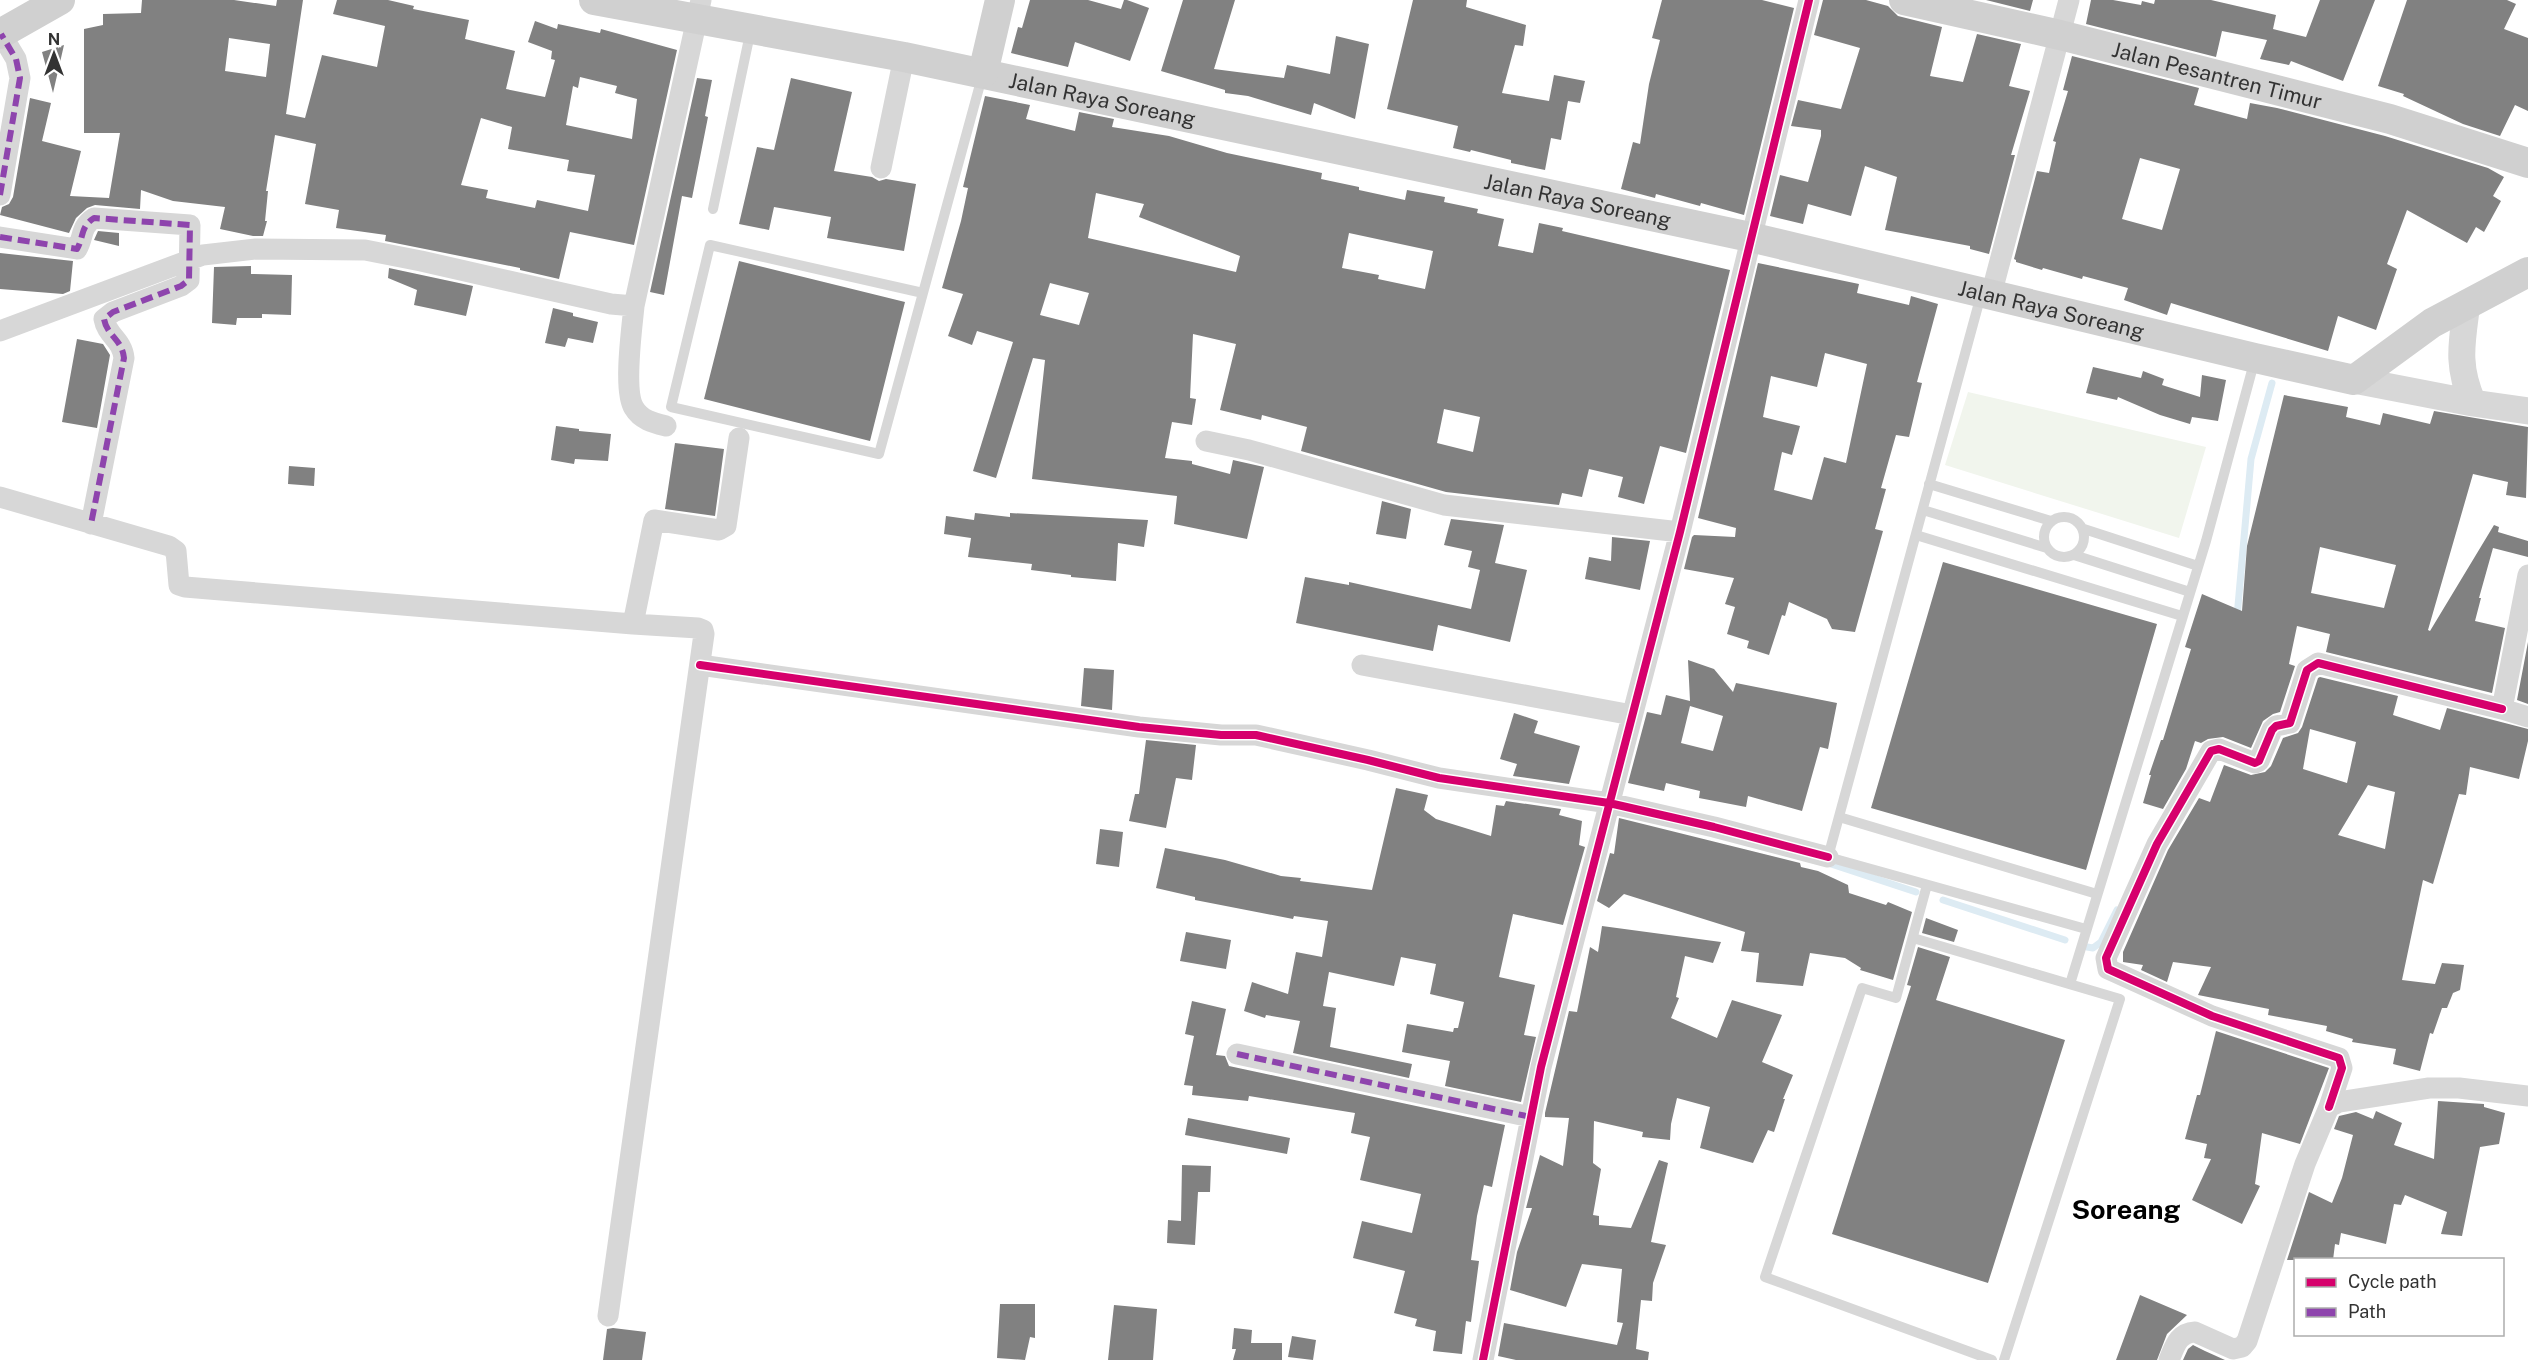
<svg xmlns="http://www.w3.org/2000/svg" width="2528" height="1360" viewBox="0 0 2528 1360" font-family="'Public Sans',sans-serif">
<rect width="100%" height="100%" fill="#fff"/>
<path fill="#f1f5ed" d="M 1968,392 L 2206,447 L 2179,538 L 1945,465 Z"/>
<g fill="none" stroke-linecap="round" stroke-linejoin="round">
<path stroke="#ddebf3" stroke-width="7" d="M 2237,617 L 2251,459 L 2272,383
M 1828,863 L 1916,892
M 1943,900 L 2065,940
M 2087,947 L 2093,948 L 2101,942 L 2117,910"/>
</g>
<path fill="#818181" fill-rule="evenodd" d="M 142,0 L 234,0 L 276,6 L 277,0 L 303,0 L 286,114 L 305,118 L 322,55 L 377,67 L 385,26 L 333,14 L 337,0 L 388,0 L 414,6 L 413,9 L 469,20 L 465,39 L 515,51 L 506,89 L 545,97 L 555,60 L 551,59 L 552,51 L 528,42 L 535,21 L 557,29 L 558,24 L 600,33 L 601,29 L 677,50 L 634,245 L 570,232 L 559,279 L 520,270 L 520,268 L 385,241 L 386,235 L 336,228 L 339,210 L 305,204 L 316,144 L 275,135 L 266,191 L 268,191 L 265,221 L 267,221 L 263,236 L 253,236 L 220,229 L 225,207 L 173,201 L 141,190 L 140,209 L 95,205 L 87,208 L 76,218 L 69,233 L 0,215 L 2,207 L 9,204 L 13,197 L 30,98 L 51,103 L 42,141 L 81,151 L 70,196 L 109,198 L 120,133 L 84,133 L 84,29 L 103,25 L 103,14 L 141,13 ZM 229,38 L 270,44 L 266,77 L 225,71 ZM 580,77 L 617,86 L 615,93 L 637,99 L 632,139 L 566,125 L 573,86 L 578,88 ZM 481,118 L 512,127 L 508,149 L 569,160 L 567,171 L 595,175 L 588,211 L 537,200 L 535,208 L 486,198 L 488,190 L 461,185 Z
M 1030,0 L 1088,0 L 1121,9 L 1124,0 L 1127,0 L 1149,8 L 1130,61 L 1075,42 L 1068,67 L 1011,53 L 1018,27 L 1022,28 Z
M 1183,0 L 1235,0 L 1214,69 L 1284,78 L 1287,65 L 1330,74 L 1336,36 L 1369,44 L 1355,119 L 1314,103 L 1311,115 L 1248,96 L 1225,93 L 1225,90 L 1161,71 Z
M 1413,0 L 1467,0 L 1466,7 L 1526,25 L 1523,46 L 1515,45 L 1502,93 L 1549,101 L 1554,75 L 1585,81 L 1580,103 L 1568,101 L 1561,140 L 1551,138 L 1545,170 L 1511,163 L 1511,160 L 1471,150 L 1470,152 L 1453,148 L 1458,126 L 1387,109 Z
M 1662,0 L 1762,0 L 1794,8 L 1744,215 L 1701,203 L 1700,206 L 1656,194 L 1655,198 L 1621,189 L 1633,142 L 1640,144 L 1649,84 L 1660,40 L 1652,38 Z
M 1823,0 L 1866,0 L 1888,6 L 1898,16 L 1942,27 L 1930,76 L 1963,82 L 1977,34 L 2021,44 L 2009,86 L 2030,91 L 2011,155 L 2015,155 L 1989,254 L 1970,249 L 1970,246 L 1885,230 L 1897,177 L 1865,166 L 1851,216 L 1808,204 L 1803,224 L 1770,216 L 1780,175 L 1808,182 L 1821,136 L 1821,130 L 1791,126 L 1798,100 L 1841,109 L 1860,48 L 1814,35 Z
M 1986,0 L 2033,0 L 2030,11 Z
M 2091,0 L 2113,0 L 2141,5 L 2142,1 L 2154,4 L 2155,0 L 2211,0 L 2276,15 L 2273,29 L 2306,37 L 2320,0 L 2375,0 L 2343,81 L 2291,61 L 2289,65 L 2260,59 L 2267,40 L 2222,31 L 2216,57 L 2086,24 Z
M 2407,0 L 2507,0 L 2516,4 L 2504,29 L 2528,38 L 2528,111 L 2515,105 L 2500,136 L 2463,124 L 2403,96 L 2404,94 L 2378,86 Z
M 64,45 L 53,93 L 42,52 Z
M 2072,56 L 2199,88 L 2194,105 L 2247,119 L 2250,103 L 2277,108 L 2385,136 L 2488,168 L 2504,177 L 2493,196 L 2501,201 L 2484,232 L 2476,227 L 2467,243 L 2407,210 L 2387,264 L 2397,269 L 2376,330 L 2338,316 L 2328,351 L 2171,303 L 2167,315 L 2124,300 L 2128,288 L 2083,276 L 2082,279 L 2043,268 L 2042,270 L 2016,262 L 2016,260 L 2014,259 L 2037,171 L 2049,173 L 2056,142 L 2053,141 L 2068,91 L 2063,90 ZM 2140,158 L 2180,169 L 2162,230 L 2122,219 Z
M 697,78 L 712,80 L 705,116 L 708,117 L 692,198 L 682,196 L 664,295 L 650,292 Z
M 791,78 L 852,92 L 834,171 L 872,177 L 879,181 L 886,179 L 916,184 L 904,251 L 827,238 L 831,217 L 774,207 L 769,230 L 739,224 L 757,147 L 774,150 Z
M 985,96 L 1030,105 L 1026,119 L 1075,131 L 1079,112 L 1114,119 L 1112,127 L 1169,136 L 1227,153 L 1322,173 L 1321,179 L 1359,187 L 1359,190 L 1405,200 L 1407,190 L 1445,197 L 1444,202 L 1478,209 L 1477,213 L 1504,219 L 1498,246 L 1533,253 L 1539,223 L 1563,228 L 1562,231 L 1730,270 L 1686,453 L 1660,446 L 1644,504 L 1618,497 L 1623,477 L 1589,469 L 1582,497 L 1562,493 L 1559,505 L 1446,492 L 1301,451 L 1307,427 L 1262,415 L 1261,420 L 1220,410 L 1236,344 L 1193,334 L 1190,398 L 1196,399 L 1192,425 L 1172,422 L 1165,458 L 1192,461 L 1192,464 L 1230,474 L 1233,460 L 1264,467 L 1247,539 L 1174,524 L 1177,496 L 1032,479 L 1045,360 L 1033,358 L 996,478 L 973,471 L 1013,342 L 977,331 L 972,345 L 948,336 L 963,294 L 942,288 L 961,221 L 968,188 L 963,187 ZM 1096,193 L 1144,204 L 1139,217 L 1240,256 L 1236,272 L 1088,238 ZM 1349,233 L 1433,251 L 1425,289 L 1378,279 L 1379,275 L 1342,268 ZM 1050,283 L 1089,293 L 1079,325 L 1040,315 ZM 1444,409 L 1480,417 L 1473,452 L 1437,443 Z
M 98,231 L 119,233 L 119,246 L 94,240 Z
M 0,253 L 73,261 L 70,291 L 63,294 L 0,289 Z
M 739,261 L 905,302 L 870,441 L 704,399 Z
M 1758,263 L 1859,284 L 1857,293 L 1909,305 L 1911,296 L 1938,304 L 1917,382 L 1922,383 L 1909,437 L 1896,435 L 1881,488 L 1886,489 L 1875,529 L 1883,531 L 1855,632 L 1832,629 L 1827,619 L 1789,602 L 1785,616 L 1782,615 L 1769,655 L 1747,648 L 1749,641 L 1727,634 L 1735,607 L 1725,604 L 1734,578 L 1684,569 L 1692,537 L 1694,535 L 1735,537 L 1736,528 L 1698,518 ZM 1825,353 L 1867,364 L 1846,463 L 1824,457 L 1812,500 L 1774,490 L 1782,452 L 1792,455 L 1800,426 L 1763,417 L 1771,376 L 1817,387 Z
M 251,266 L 251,274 L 292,275 L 291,315 L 262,314 L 262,318 L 237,318 L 236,325 L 212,323 L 214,267 Z
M 389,268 L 473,286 L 466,316 L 414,305 L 417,290 L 388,278 Z
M 553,308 L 573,313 L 573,316 L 598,322 L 593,343 L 568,338 L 565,347 L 545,343 Z
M 77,339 L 103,344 L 110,355 L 97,428 L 62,422 Z
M 2093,367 L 2141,378 L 2143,371 L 2164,379 L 2162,385 L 2200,397 L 2202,375 L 2226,380 L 2218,421 L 2192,417 L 2190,424 L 2160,415 L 2118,397 L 2117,400 L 2086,393 Z
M 2284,395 L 2348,407 L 2346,417 L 2380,425 L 2383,413 L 2430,424 L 2434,411 L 2528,427 L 2526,498 L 2506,495 L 2508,482 L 2473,474 L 2428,630 L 2430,631 L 2494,525 L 2499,527 L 2498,532 L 2528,541 L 2528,557 L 2493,548 L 2479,598 L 2481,598 L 2475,621 L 2505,628 L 2492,693 L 2326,652 L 2330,634 L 2297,626 L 2289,664 L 2295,666 L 2280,712 L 2273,714 L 2263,721 L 2251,748 L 2223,737 L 2208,739 L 2201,743 L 2195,741 L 2186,769 L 2163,809 L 2143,803 L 2151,775 L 2149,775 L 2161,740 L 2163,740 L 2191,649 L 2185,647 L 2202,594 L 2242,611 L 2247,546 ZM 2320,547 L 2396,565 L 2384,608 L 2311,593 Z
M 556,426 L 579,429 L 579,431 L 611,434 L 608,461 L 575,459 L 574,464 L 551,460 Z
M 675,443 L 724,449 L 715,516 L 665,509 Z
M 289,466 L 315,468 L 314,486 L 288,484 Z
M 1382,501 L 1411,509 L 1406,539 L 1376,534 Z
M 975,513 L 1010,517 L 1010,513 L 1148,520 L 1144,547 L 1118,543 L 1116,581 L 1071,577 L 1071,575 L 1031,570 L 1032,564 L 968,557 L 971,538 L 944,534 L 946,516 L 974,520 Z
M 1451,519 L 1504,525 L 1495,563 L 1527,570 L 1510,642 L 1438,625 L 1433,651 L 1296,623 L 1305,577 L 1349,585 L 1349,582 L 1471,609 L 1480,570 L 1468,567 L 1472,551 L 1444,545 Z
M 1612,537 L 1650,541 L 1640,590 L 1585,579 L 1589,557 L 1611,561 Z
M 1943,562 L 2157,624 L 2086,870 L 1871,808 Z
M 2528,642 L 2528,704 L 2517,700 Z
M 1688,660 L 1714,669 L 1733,692 L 1736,683 L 1837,703 L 1828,749 L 1820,747 L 1802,811 L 1748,796 L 1746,807 L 1699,798 L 1700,791 L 1666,783 L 1664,791 L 1628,783 L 1647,712 L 1661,715 L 1666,695 L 1690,701 ZM 1690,706 L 1723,716 L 1713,751 L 1681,743 Z
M 1084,668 L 1114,670 L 1112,710 L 1081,706 Z
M 2320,677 L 2398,696 L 2393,715 L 2440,730 L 2447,708 L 2528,729 L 2528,741 L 2519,779 L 2470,767 L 2466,795 L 2459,794 L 2433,884 L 2423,880 L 2402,980 L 2435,984 L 2442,963 L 2464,965 L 2460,990 L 2453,993 L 2447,1008 L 2442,1008 L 2433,1034 L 2430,1033 L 2420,1071 L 2393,1064 L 2396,1049 L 2352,1042 L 2353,1039 L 2326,1031 L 2327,1026 L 2268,1015 L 2269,1009 L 2198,995 L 2211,967 L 2173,962 L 2167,982 L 2141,970 L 2143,965 L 2123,962 L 2123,952 L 2168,850 L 2199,798 L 2210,802 L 2224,765 L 2251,775 L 2265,772 L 2271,766 L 2283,738 L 2298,733 L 2302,727 L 2318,678 ZM 2310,729 L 2356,742 L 2347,783 L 2303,769 ZM 2368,785 L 2395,792 L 2385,849 L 2338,835 Z
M 1514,713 L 1538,721 L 1534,733 L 1580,746 L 1569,784 L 1513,776 L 1517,764 L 1500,759 Z
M 1146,740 L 1196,745 L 1192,780 L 1176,778 L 1166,828 L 1129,821 L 1135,794 L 1139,794 Z
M 1396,788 L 1428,795 L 1424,810 L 1436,819 L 1491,836 L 1496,805 L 1504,806 L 1506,801 L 1561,809 L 1559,815 L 1582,821 L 1579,845 L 1585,847 L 1563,925 L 1513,914 L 1499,977 L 1535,985 L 1524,1035 L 1536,1037 L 1521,1102 L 1445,1086 L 1450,1061 L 1402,1052 L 1407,1024 L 1453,1032 L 1454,1028 L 1458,1028 L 1464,1002 L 1430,994 L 1436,964 L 1401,957 L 1394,986 L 1329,972 L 1323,1006 L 1336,1008 L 1330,1047 L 1412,1064 L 1409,1078 L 1293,1053 L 1300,1021 L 1266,1015 L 1265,1018 L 1244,1011 L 1252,982 L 1288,994 L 1296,952 L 1322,957 L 1328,921 L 1294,916 L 1293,919 L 1195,900 L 1195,897 L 1156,888 L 1165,848 L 1225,860 L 1281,876 L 1301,878 L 1300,881 L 1372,890 Z
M 1619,818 L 1800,863 L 1801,867 L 1818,871 L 1848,885 L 1849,893 L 1886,905 L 1888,902 L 1912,912 L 1893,980 L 1860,970 L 1861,968 L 1845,958 L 1810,953 L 1803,986 L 1756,982 L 1759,953 L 1741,951 L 1745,932 L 1624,894 L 1609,908 L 1597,901 L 1610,853 L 1614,854 Z
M 1100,829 L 1123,832 L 1119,867 L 1096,864 Z
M 1926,918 L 1958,930 L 1954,942 L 1922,933 Z
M 1602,926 L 1721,942 L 1713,963 L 1685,956 L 1676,997 L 1679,998 L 1671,1018 L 1717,1038 L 1732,1000 L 1782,1015 L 1762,1062 L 1793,1075 L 1783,1099 L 1785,1099 L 1774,1132 L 1768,1130 L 1753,1163 L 1700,1148 L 1710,1107 L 1677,1098 L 1671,1124 L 1670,1140 L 1642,1137 L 1643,1132 L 1594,1121 L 1593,1163 L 1601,1169 L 1593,1215 L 1599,1216 L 1599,1225 L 1631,1228 L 1659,1160 L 1668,1163 L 1651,1242 L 1666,1245 L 1653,1283 L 1652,1301 L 1641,1300 L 1636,1349 L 1649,1352 L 1648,1360 L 1516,1360 L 1498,1356 L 1504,1323 L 1617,1345 L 1623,1323 L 1617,1322 L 1622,1269 L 1582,1264 L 1566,1307 L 1510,1290 L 1517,1252 L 1532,1208 L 1526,1208 L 1540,1155 L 1563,1166 L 1569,1118 L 1545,1117 L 1545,1113 L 1569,1011 L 1577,1012 L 1590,947 L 1598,952 Z
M 1186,932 L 1231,940 L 1226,969 L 1180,961 Z
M 1918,947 L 1950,957 L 1936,1000 L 2065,1040 L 1988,1283 L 1832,1234 L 1911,986 L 1907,985 Z
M 1192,1001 L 1226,1009 L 1216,1055 L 1225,1056 L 1229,1066 L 1505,1125 L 1492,1187 L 1484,1185 L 1477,1216 L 1471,1260 L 1479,1261 L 1471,1322 L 1466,1321 L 1462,1354 L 1433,1351 L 1436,1331 L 1415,1326 L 1417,1319 L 1394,1313 L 1405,1271 L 1353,1258 L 1362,1221 L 1412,1233 L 1421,1194 L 1360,1180 L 1370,1137 L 1351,1133 L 1355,1113 L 1249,1096 L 1248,1101 L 1192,1095 L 1193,1086 L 1184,1085 L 1194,1036 L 1185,1034 Z
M 2216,1031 L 2329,1068 L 2300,1144 L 2262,1133 L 2255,1184 L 2260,1186 L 2242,1224 L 2192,1200 L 2211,1159 L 2204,1158 L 2207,1144 L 2185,1139 L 2197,1095 L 2200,1095 Z
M 2438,1101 L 2484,1104 L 2484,1107 L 2505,1113 L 2499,1144 L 2480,1147 L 2462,1236 L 2441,1234 L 2447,1212 L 2405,1195 L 2401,1205 L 2394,1204 L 2386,1244 L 2341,1233 L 2339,1245 L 2335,1244 L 2333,1260 L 2287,1260 L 2309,1192 L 2332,1203 L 2342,1178 L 2353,1135 L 2334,1129 L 2339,1116 L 2356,1112 L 2373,1119 L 2376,1111 L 2402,1123 L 2394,1145 L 2434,1159 Z
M 1188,1118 L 1290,1138 L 1287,1154 L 1185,1135 Z
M 1182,1165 L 1211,1166 L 1210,1192 L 1198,1192 L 1195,1245 L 1167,1243 L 1168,1220 L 1181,1221 Z
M 2140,1295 L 2187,1315 L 2167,1334 L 2157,1360 L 2116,1360 Z
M 1000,1304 L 1035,1304 L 1035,1338 L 1030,1337 L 1025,1360 L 997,1358 Z
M 1114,1305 L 1157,1309 L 1153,1360 L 1108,1360 Z
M 613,1328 L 646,1332 L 642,1360 L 603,1360 L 607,1329 Z
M 1234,1328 L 1252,1330 L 1251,1343 L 1282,1343 L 1282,1360 L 1233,1360 L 1236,1349 L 1232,1349 Z
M 1292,1336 L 1316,1340 L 1313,1360 L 1288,1357 Z
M 2193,1345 L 2205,1351 L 2225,1360 L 2183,1360 L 2188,1349 Z"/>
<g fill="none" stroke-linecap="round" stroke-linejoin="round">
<path stroke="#d7d7d7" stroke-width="10" d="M 713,209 L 751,29
M 923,293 L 710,245 L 671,407 L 879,454 L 982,77
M 1981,295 L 1828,857 L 2086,929
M 1929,484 L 2051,521
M 1923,510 L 2047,548
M2044 537a20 20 0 1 1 40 0a20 20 0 1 1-40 0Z
M 2084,529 L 2198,566
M 1916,535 L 2182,616
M 2074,555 L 2190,592
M 1839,817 L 2097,894
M 1927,885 L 1896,998 L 1862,988 L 1765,1277 L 1992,1360
M 1913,938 L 2120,999 L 2004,1360
M 2070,984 L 2206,541 L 2255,359"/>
<path stroke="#d7d7d7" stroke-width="21" d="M 881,168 L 904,57
M 0,195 L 20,78 L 16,59 L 1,34
M 0,237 L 77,249 C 84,237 80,227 94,218 L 190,225 L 189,280 L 181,286 L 113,312 L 104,319 C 107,336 122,339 124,358 L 91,524
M 1991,295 L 2069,0
M 634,306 L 701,0
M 0,331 L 203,255 L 256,249 L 365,250 L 421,261 L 611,304 L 634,306 C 632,328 623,391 634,408 C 641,420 654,423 666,426
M 1206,441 L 1249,450 L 1444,505 L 1680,532
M 0,497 L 169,546 L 176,551 L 179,585 L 185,587 L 633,624
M 2528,575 L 2502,709 L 2528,717
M 700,665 L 1139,727 L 1221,735 L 1256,735 L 1368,760 L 1439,778 L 1609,803 L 1714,827 L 1828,857
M 1362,665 L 1632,715
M 1237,1054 L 1531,1117
M 2329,1107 L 2342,1068 L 2339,1058 L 2212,1016 L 2108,969 L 2106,958 L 2157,844 L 2211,751 L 2219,749 L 2255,763 L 2259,761 L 2272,730 L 2276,726 L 2290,723 L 2307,670 L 2318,663 L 2502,709
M 608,1316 L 704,634 L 703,630 L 698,628 L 633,624 L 654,520 L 719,530 L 726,526 L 739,438
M 1483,1360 L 1541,1067 L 1680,532 L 1809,0
M 2169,1360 C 2175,1346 2178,1333 2195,1332 L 2233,1349 L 2242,1347 L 2247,1341 L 2305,1164 L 2329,1107 L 2339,1102 L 2429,1088 L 2459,1088 L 2528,1096"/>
<path stroke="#d7d7d7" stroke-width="27" d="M 2467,303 C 2462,342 2456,365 2473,403
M 2354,380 L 2473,403 L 2528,411"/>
<g stroke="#d0d0d0" stroke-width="30">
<path id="s1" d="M 594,0 L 904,57 L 1750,237 L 2255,358 L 2354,380 L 2432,323 L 2528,272"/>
<path id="s2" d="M 1904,0 L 2060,35 L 2390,119 L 2528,163"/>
<path d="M 0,34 L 60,0"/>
<path d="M 983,73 L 1000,0"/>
</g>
<path stroke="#8e44ad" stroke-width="6" stroke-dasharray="12 6" stroke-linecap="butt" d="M 0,195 L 20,78 L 16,59 L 1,34
M 0,237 L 77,249 C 84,237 80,227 94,218 L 190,225 L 189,280 L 181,286 L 113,312 L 104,319 C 107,336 122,339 124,358 L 91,524
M 1237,1054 L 1531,1117"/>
<g stroke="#fff" stroke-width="11">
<path id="cycleway" d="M 700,665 L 1139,727 L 1221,735 L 1256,735 L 1368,760 L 1439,778 L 1609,803 L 1714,827 L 1828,857
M 2329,1107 L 2342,1068 L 2339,1058 L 2212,1016 L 2108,969 L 2106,958 L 2157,844 L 2211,751 L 2219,749 L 2255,763 L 2259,761 L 2272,730 L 2276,726 L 2290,723 L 2307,670 L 2318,663 L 2502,709
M 1483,1360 L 1541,1067 L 1680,532 L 1809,0"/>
</g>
<use href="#cycleway" stroke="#d6006c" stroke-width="8"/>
</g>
<g text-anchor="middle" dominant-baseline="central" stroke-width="6" stroke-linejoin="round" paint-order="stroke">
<g font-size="21" fill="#333" stroke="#fff">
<text stroke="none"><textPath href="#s2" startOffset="322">Jalan Pesantren Timur</textPath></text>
<text stroke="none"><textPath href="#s1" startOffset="518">Jalan Raya Soreang</textPath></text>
<text stroke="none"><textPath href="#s1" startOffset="1004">Jalan Raya Soreang</textPath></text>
<text stroke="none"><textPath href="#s1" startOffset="1490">Jalan Raya Soreang</textPath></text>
</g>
<g font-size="27" font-weight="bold" fill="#000" stroke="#fff">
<text x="2126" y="1209">Soreang</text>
</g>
</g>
<rect x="2294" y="1258" width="210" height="78" fill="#ffffff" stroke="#adadad" stroke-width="1.5"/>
<rect x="2306" y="1278" width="30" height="9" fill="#d6006c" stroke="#adadad" stroke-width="1.5"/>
<text x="2348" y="1288" font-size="18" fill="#333333">Cycle path</text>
<rect x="2306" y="1308" width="30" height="9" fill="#8e44ad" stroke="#adadad" stroke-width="1.5"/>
<text x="2348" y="1318" font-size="18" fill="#333333">Path</text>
<g transform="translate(54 54)" stroke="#ffffff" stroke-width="4.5" paint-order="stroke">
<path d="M0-4.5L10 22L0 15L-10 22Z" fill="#333333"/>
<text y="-9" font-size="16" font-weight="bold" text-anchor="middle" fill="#333333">N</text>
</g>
</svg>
